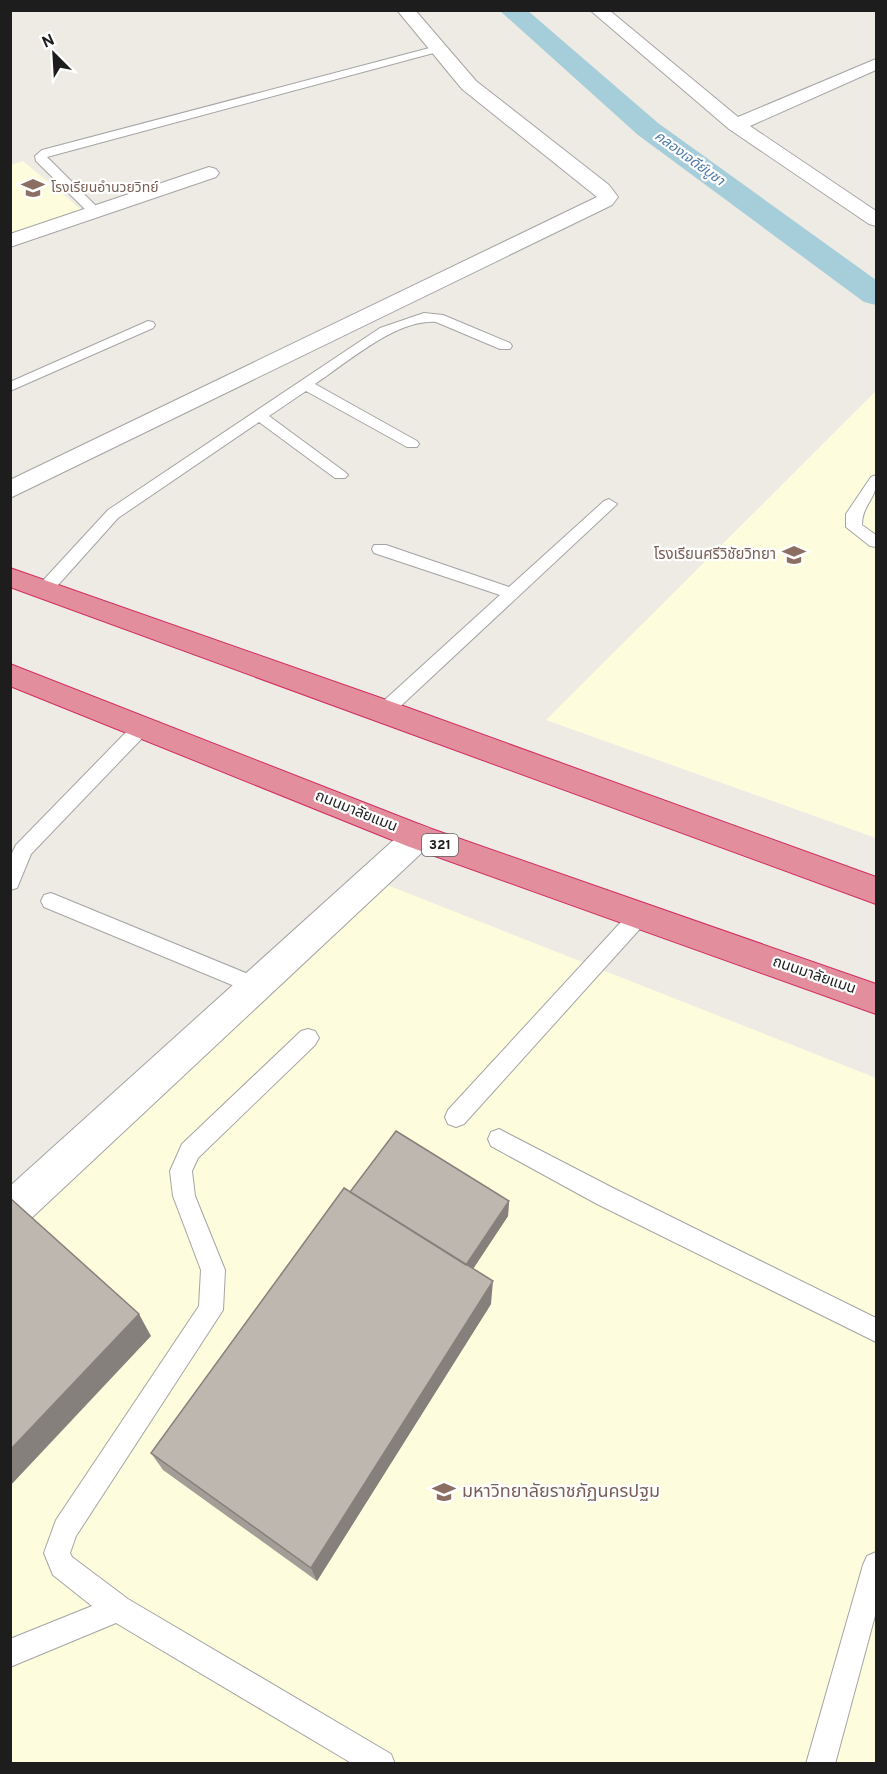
<svg xmlns="http://www.w3.org/2000/svg" width="887" height="1774" viewBox="0 0 887 1774" font-family="Overpass,'Noto Sans Thai',sans-serif">
<rect width="100%" height="100%" fill="#eeebe4"/>
<path fill="#fdfddd" d="M 23,161 L 83,211 L 11,236 L 11,165 Z
M 876,391 L 876,838 L 546,720 Z
M 377,881 L 876,1078 L 876,1763 L 11,1764 L 11,1221 Z"/>
<g fill="none" stroke-linecap="round" stroke-linejoin="round">
<path fill="#a6cdda" fill-rule="evenodd" d="M 499,10 L 527,10 L 658,123 L 876,280 L 876,305 L 864,302 L 638,135 Z"/>
<g stroke="#a4a4a4" stroke-width="2">
<path id="lane" d="M 437,46 L 442,49 L 441,51 L 47,157 L 99,209 L 101,212 L 99,215 L 91,215 L 36,161 L 35,156 L 42,150 Z
M 424,313 L 443,315 L 510,343 L 512,346 L 510,349 L 500,349 L 436,322 C 396,319 347,363 315,384 L 417,441 L 419,444 L 417,447 L 407,447 L 306,391 L 269,416 L 345,472 L 348,475 L 345,478 L 335,478 L 259,422 L 118,518 L 49,595 L 37,595 L 35,591 L 37,587 L 108,510 L 380,328 Z
M 148,321 L 153,322 L 155,325 L 153,328 L 10,391 L 10,382 Z
M 876,475 C 879,499 862,503 862,525 L 876,535 L 876,547 L 870,546 L 846,527 L 846,514 L 871,477 Z
M 609,499 L 617,504 L 614,507 L 390,716 L 384,717 L 378,716 L 375,711 L 378,706 L 500,595 L 374,553 L 372,549 L 374,545 L 386,545 L 509,587 L 604,501 Z
M 142,720 L 148,722 L 151,727 L 148,732 L 31,854 L 17,888 L 10,890 L 10,857 L 16,845 L 136,722 Z
M 51,893 L 263,980 L 266,986 L 263,992 L 256,995 L 249,992 L 44,907 L 41,901 L 44,895 Z
M 640,907 L 647,909 L 650,915 L 647,921 L 464,1124 L 456,1127 L 448,1124 L 445,1117 L 448,1110 L 633,909 Z
M 308,1029 L 315,1031 L 319,1038 L 315,1045 L 198,1158 L 192,1171 L 195,1196 L 225,1270 L 223,1310 L 76,1536 L 70,1553 L 72,1557 L 128,1599 L 391,1754 L 395,1764 L 353,1764 L 116,1623 L 10,1667 L 10,1639 L 92,1606 L 53,1575 L 44,1553 L 56,1520 L 199,1306 L 201,1270 L 173,1196 L 170,1171 L 182,1144 L 301,1031 Z
M 499,1129 L 613,1188 L 876,1318 L 876,1342 L 597,1204 L 491,1146 L 488,1139 L 491,1132 Z
M 876,1552 L 876,1612 L 835,1764 L 806,1764 L 863,1565 L 867,1556 Z"/>
</g>
<g stroke="#a4a4a4" stroke-width="2">
<path id="street" d="M 397,10 L 415,10 L 476,81 L 609,185 L 618,197 L 612,205 L 10,498 L 10,480 L 597,197 L 462,89 Z
M 590,10 L 609,10 L 738,117 L 876,59 L 876,70 L 750,126 L 876,211 L 876,226 L 869,224 L 729,129 Z
M 209,167 L 216,169 L 219,173 L 216,177 L 10,247 L 10,234 Z
M 418,824 L 429,828 L 434,837 L 429,846 L 24,1225 L 10,1230 L 10,1186 L 407,828 Z"/>
</g>
<g stroke="#d12c60" stroke-width="2">
<path id="highway" d="M 10,568 L 395,703 L 876,877 L 876,904 L 10,587 Z
M 10,664 L 429,828 L 876,984 L 876,1014 L 407,846 L 10,686 Z"/>
</g>
<use href="#lane" fill="#fff" fill-rule="evenodd"/>
<use href="#street" fill="#fff" fill-rule="evenodd"/>
<use href="#highway" fill="#e28e9c" fill-rule="evenodd"/>
</g>
<path fill="#a39d97" d="M 350,1192 L 509,1201 L 508,1216 L 473,1269 L 491,1304 L 317,1581 L 163,1470 L 151,1453 Z"/>
<path fill="#85807b" d="M 509,1201 L 508,1216 L 461,1287 L 461,1273 Z
M 493,1281 L 491,1304 L 317,1581 L 311,1568 Z
M 139,1314 L 151,1336 L 10,1486 L 10,1450 Z"/>
<path fill="#beb7b0" stroke="#85807b" stroke-width="1.5" d="M 396,1131 L 509,1201 L 466,1265 L 350,1192 Z
M 344,1188 L 493,1281 L 311,1568 L 151,1453 Z
M 10,1198 L 139,1314 L 10,1450 Z"/>
<defs>
<g id="school-bare" transform="scale(1.8)"><path d="M0-5L7-2L0 1L-7-2ZM-4 1L0 2.5L4 1V4Q0 6-4 4Z" fill="#8d6e63" stroke="#fff" stroke-width="2.5" paint-order="stroke"/></g>
<g id="university-bare" transform="scale(1.8)"><path d="M0-5L7-2L0 1L-7-2ZM-4 1L0 2.5L4 1V4Q0 6-4 4Z" fill="#8d6e63" stroke="#fff" stroke-width="2.5" paint-order="stroke"/></g>
</defs>
<g fill-rule="evenodd">
<use href="#school-bare" x="33" y="188"/>
<use href="#school-bare" x="794" y="555"/>
<use href="#university-bare" x="444" y="1492"/>
</g>
<g text-anchor="middle" dominant-baseline="central" stroke-width="4.5" stroke-linejoin="round" paint-order="stroke">
<g font-size="14" font-style="italic" fill="#4e79a8" stroke="#fff">
<text transform="translate(689 159) rotate(36)">คลองเจดีย์บูชา</text>
</g>
<g font-size="14" fill="#785e54" stroke="#fff" text-anchor="start">
<text x="51" y="188">โรงเรียนอำนวยวิทย์</text>
</g>
<rect fill="#fff" stroke="#616161" stroke-width="1.5" x="422" y="834" width="36" height="22" rx="4.5"/>
<g font-size="14" font-weight="bold" fill="#1d1d1d">
<text x="440" y="845">321</text>
</g>
<g font-size="15" fill="#785e54" stroke="#fff" text-anchor="end">
<text x="776" y="555">โรงเรียนศรีวิชัยวิทยา</text>
</g>
<g font-size="15" fill="#1d1d1d" stroke="#fff">
<text transform="translate(356 812) rotate(22)">ถนนมาลัยแมน</text>
<text transform="translate(814 976) rotate(19)">ถนนมาลัยแมน</text>
</g>
<g font-size="18" fill="#785e54" stroke="#fff" text-anchor="start">
<text x="462" y="1492">มหาวิทยาลัยราชภัฏนครปฐม</text>
</g>
</g>
<rect width="887" height="1774" fill="none" stroke="#1d1d1d" stroke-width="24"/>
<g transform="translate(54 54) rotate(336)" stroke="#ffffff" stroke-width="4.5" paint-order="stroke">
<path d="M0-4.5L10 22L0 15L-10 22Z" fill="#1d1d1d"/>
<text y="-9" font-size="16" font-weight="bold" text-anchor="middle" fill="#1d1d1d">N</text>
</g>
</svg>
